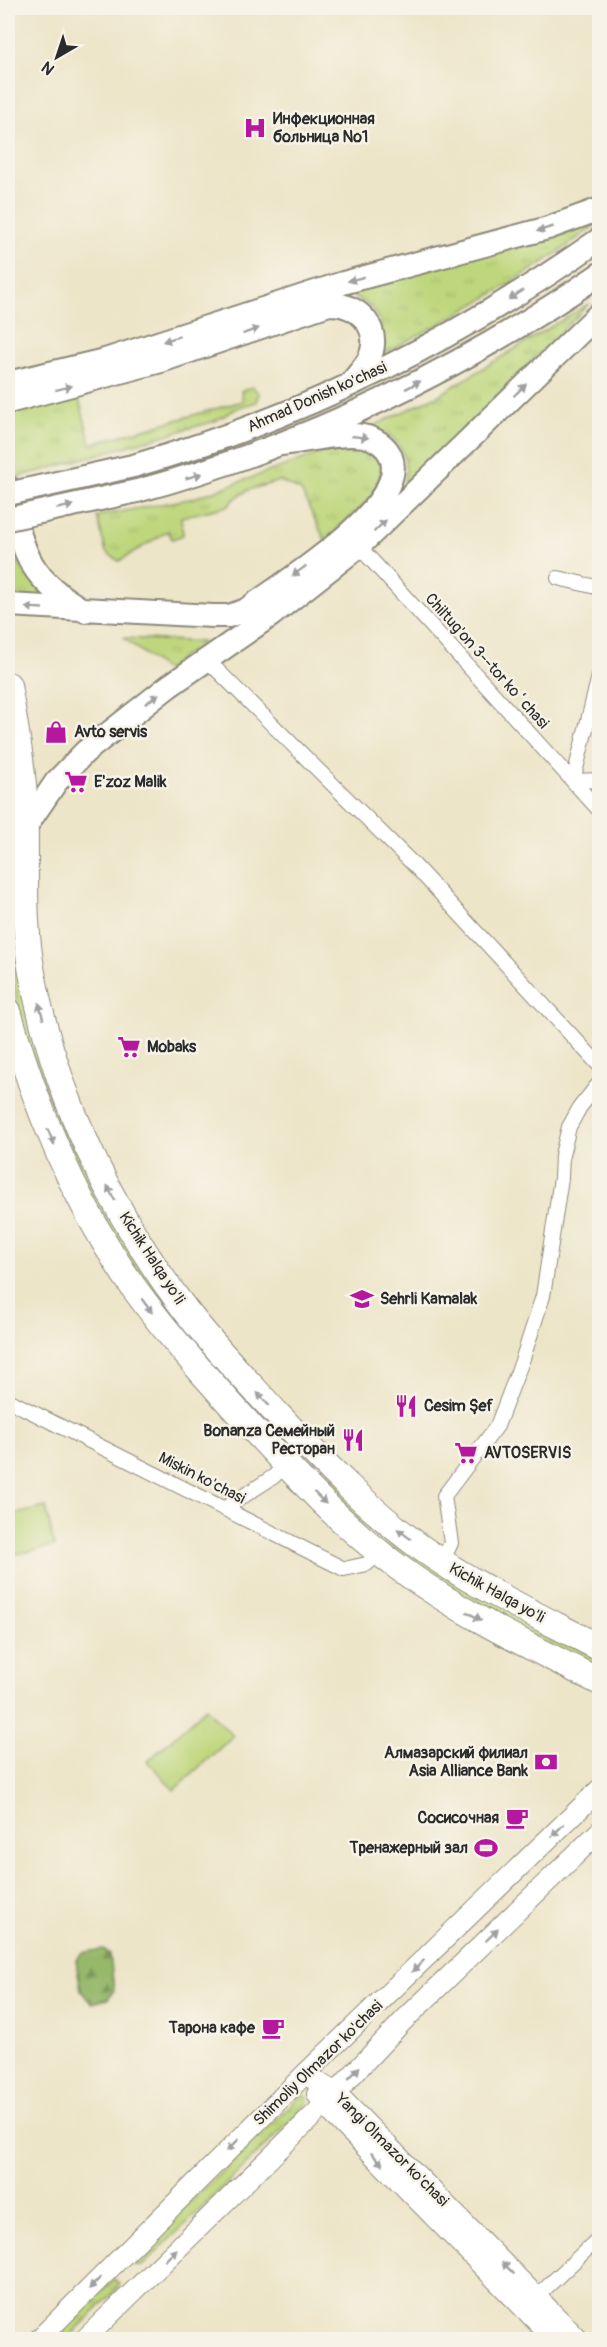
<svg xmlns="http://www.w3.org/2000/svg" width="607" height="2347" viewBox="0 0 607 2347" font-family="Pangolin,sans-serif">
<defs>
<pattern id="grass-tufts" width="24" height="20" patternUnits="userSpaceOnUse" patternTransform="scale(1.5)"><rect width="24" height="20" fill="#bed77b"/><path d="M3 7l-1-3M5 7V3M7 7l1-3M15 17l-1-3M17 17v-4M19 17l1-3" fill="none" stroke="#a3b96a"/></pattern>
<pattern id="forest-firs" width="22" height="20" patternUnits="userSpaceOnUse" patternTransform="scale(1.5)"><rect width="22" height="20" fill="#96b86b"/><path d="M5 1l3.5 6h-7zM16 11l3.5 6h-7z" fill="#7b9658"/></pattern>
</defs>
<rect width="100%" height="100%" fill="#f7f3e8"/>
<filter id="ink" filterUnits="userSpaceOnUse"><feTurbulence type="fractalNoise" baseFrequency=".0167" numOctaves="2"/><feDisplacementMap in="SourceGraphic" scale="12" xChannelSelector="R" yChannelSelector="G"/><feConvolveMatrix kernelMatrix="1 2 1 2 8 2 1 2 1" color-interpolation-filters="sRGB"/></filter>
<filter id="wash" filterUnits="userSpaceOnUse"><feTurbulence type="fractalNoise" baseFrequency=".008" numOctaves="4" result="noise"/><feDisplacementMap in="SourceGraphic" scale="24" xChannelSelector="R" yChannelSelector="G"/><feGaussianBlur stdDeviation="1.35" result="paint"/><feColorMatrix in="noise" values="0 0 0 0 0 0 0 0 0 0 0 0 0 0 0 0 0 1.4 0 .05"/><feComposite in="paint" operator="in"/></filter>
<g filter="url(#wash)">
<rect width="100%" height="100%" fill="#ede5c8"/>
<path fill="url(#grass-tufts)" stroke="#748153" stroke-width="1.5" d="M 599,217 L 599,222 C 532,275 457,315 381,355 C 383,319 381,307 346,293 Z
M 590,303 L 400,493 C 413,464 403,435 371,427 L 441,394 Z
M 252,387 L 259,393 L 257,402 L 239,407 L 215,421 L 12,479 L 8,441 L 8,407 L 77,392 L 91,444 L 243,401 L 241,391 Z
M 356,445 L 371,451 L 381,462 L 382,468 L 376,494 L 325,540 L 301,491 L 280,481 L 248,490 L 234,499 L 228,506 L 181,517 L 183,535 L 172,539 L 168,531 L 119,561 L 106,552 L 97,516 L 194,498 L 341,446 Z
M 8,526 C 17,567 21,573 54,599 L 17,597 C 1,580 8,548 8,526 Z
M 124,638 L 203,642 L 165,670 Z
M 8,854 L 11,856 L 11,920 L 19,972 L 74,1144 L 302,1455 L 599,1659 L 599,1670 L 451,1594 L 353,1516 L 232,1393 L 131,1265 L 75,1169 L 22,1026 L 8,959 Z
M 301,2095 L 307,2097 L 308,2101 L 305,2107 L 142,2266 L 134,2265 L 133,2257 Z
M 114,2279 L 120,2284 L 118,2288 L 67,2339 L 51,2340 Z"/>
<path fill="url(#forest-firs)" stroke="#60724b" stroke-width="1.5" d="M 103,1949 L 110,1954 L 114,1990 L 108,1999 L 92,2003 L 81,1991 L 76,1960 L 82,1953 Z"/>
<path fill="#bed77b" stroke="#748153" stroke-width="1.5" d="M 46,1507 L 54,1546 L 8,1556 L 8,1516 Z
M 206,1708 L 233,1736 L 174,1790 L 148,1761 Z"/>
</g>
<g filter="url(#ink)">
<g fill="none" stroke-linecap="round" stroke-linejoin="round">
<g stroke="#8c887a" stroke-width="16">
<path id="street" d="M 355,542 L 600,811
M 558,578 L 600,588
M 206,659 L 415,866 L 600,1066
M 600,672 L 573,781 L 600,780
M 8,1400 L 344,1569 L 367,1564 L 380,1553
M 225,1508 L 273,1477 L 286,1465
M 442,1562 L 451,1543 L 444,1496 L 497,1426 L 522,1361 L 543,1296 L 561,1178 L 562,1155 L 569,1127 L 580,1107 L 600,1082
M 530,2303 L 600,2237"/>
</g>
<g stroke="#8c887a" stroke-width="22">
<path id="secondary" d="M 305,2074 L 336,2093 L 579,2340
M 317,2094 L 324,2105 L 555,2340
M 38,2340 L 305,2074 L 600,1789
M 84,2340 L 324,2105 L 403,2021 L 600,1831"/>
</g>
<g stroke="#8c887a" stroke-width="26">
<path id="primary" d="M 8,383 L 105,360 L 343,283 L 548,228 L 600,209
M 8,402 L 161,361 L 329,304 C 360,303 384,331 368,361 C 363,369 356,377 350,384
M 133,466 C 301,418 457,340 600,239
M 8,487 C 23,549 25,577 85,611
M 137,491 C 303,446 458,371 600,274
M 8,605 L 213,616 L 229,616 L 246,610 C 280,585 410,506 391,457 C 387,446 375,438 363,436 C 341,432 304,442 281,444
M 24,829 L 56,782 L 85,752 L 169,686 L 270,616 L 359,546 L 600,313"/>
</g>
<g stroke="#8c887a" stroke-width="28">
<path id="highway" d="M 8,685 C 14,722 22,760 24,798 C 27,857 21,915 32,973 C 54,1093 110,1210 183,1307 C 212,1345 246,1380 279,1416 C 323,1462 368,1509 420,1547 C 476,1587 539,1616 600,1648
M 8,1011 C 36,1109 75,1204 134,1288 C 170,1338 212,1384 254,1430 C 298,1478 345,1528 398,1567 C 460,1613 531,1647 600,1682"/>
</g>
<use href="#street" stroke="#fff" stroke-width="14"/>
<use href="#secondary" stroke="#fff" stroke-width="20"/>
<use href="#primary" stroke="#fff" stroke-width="22"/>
<use href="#highway" stroke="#fff" stroke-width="26"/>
<g stroke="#8c887a" stroke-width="26" stroke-linecap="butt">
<path id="primary-bridge" d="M 8,494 L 133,466
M 8,519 L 137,491"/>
</g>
<use href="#primary-bridge" stroke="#fff" stroke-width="22"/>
</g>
<defs><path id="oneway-solid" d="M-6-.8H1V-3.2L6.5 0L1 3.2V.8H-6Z" transform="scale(1.5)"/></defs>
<g fill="#a0a0a0">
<use href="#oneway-solid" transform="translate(545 229) rotate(164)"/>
<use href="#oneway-solid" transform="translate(356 279) rotate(165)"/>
<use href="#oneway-solid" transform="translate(516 295) rotate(148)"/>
<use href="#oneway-solid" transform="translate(251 331) rotate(-20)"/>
<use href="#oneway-solid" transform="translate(171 339) rotate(162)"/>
<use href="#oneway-solid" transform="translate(413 385) rotate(-27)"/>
<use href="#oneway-solid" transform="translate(64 388) rotate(-14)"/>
<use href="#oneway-solid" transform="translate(520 390) rotate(-44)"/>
<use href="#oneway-solid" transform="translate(360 437) rotate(6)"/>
<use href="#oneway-solid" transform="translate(194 476) rotate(-16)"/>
<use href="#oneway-solid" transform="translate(65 507) rotate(-12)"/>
<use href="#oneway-solid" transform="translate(380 526) rotate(-44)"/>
<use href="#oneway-solid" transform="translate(299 571) rotate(144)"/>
<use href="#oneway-solid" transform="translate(34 608) rotate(-177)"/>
<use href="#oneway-solid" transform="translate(152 699) rotate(-37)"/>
<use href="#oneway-solid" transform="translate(41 1011) rotate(-105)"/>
<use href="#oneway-solid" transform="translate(51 1137) rotate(66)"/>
<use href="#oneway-solid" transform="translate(111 1193) rotate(-117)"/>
<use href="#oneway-solid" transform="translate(147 1306) rotate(53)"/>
<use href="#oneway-solid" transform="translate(263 1399) rotate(-133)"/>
<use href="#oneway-solid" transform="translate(320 1498) rotate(44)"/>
<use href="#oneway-solid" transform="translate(404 1534) rotate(-143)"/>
<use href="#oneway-solid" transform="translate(474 1616) rotate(29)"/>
<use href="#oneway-solid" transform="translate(558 1830) rotate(135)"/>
<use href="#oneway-solid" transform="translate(492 1935) rotate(-44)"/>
<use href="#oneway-solid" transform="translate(418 1966) rotate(136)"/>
<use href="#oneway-solid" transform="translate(354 2073) rotate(-47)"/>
<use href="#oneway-solid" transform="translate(233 2145) rotate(135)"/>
<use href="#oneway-solid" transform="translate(377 2159) rotate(46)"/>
<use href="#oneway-solid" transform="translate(171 2255) rotate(-44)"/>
<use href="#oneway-solid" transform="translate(508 2268) rotate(-135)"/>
<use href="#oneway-solid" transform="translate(95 2283) rotate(135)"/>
</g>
</g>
<defs>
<g id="hospital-bare" transform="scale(1.8)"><path d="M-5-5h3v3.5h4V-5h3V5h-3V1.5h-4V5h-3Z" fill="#b5179e" stroke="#f7f3e8" stroke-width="2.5" paint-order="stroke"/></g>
<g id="shop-bare" transform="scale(1.8)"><path d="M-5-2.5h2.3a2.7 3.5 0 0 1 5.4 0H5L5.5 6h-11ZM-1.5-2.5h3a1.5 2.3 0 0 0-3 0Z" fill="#b5179e" stroke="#f7f3e8" stroke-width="2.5" paint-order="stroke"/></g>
<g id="supermarket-bare" transform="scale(1.8)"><path d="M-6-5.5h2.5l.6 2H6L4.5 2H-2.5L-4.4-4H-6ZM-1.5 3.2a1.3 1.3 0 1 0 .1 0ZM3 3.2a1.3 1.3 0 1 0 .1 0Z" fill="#b5179e" stroke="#f7f3e8" stroke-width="2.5" paint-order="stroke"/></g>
<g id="school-bare" transform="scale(1.8)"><path d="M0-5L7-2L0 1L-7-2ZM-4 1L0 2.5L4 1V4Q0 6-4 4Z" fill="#b5179e" stroke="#f7f3e8" stroke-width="2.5" paint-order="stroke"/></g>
<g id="restaurant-bare" transform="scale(1.8)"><path d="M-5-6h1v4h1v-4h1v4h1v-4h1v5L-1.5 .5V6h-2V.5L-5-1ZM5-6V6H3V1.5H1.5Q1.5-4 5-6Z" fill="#b5179e" stroke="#f7f3e8" stroke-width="2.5" paint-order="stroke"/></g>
<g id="bank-bare" transform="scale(1.8)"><path d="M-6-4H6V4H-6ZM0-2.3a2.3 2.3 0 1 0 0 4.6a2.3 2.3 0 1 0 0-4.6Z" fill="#b5179e" stroke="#f7f3e8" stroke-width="2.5" paint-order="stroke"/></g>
<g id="cafe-bare" transform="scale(1.8)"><path d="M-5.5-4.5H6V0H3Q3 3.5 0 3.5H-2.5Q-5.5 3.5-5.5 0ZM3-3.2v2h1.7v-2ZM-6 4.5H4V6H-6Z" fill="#b5179e" stroke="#f7f3e8" stroke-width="2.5" paint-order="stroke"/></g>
<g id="stadium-bare" transform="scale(1.8)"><path d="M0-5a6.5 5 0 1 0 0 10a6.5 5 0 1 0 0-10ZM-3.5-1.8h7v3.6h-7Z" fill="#b5179e" stroke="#f7f3e8" stroke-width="2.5" paint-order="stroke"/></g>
</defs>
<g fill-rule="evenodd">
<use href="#hospital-bare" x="255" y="128"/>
<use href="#shop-bare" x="56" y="732"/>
<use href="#supermarket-bare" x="76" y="782"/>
<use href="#supermarket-bare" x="129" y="1047"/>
<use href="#school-bare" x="362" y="1299"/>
<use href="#restaurant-bare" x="406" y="1406"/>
<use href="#restaurant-bare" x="353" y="1440"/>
<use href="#supermarket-bare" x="466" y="1453"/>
<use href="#bank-bare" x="546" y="1762"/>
<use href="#cafe-bare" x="517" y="1818"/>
<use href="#stadium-bare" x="486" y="1848"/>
<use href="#cafe-bare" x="273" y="2028"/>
</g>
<g text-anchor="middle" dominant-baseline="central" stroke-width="5" stroke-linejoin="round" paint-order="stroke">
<g font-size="16" font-weight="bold" fill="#2b2b2b" stroke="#f7f3e8" text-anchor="start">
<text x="273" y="119">Инфекционная<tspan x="273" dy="18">больница №1</tspan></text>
<text x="74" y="732">Avto servis</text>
<text x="94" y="782">E'zoz Malik</text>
<text x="147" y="1047">Mobaks</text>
<text x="380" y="1299">Sehrli Kamalak</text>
<text x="424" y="1406">Cesim Şef</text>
<text x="335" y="1431" text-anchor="end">Bonanza Семейный<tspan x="335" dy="18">Ресторан</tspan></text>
<text x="484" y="1453">AVTOSERVIS</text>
<text x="528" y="1753" text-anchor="end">Алмазарский филиал<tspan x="528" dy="18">Asia Alliance Bank</tspan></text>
<text x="499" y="1818" text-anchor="end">Сосисочная</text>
<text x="468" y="1848" text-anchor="end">Тренажерный зал</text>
<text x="255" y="2028" text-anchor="end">Тарона кафе</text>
</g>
<g font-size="16" fill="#2b2b2b" stroke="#f7f3e8">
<text transform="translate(317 397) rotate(-24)">Ahmad Donish ko'chasi</text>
<text transform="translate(487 661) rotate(48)">Chiltug'on 3--tor koʻchasi</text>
<text transform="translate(152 1258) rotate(57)">Kichik Halqa yo'li</text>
<text transform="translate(202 1478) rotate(27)">Miskin ko'chasi</text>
<text transform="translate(497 1593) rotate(29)">Kichik Halqa yo'li</text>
<text transform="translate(318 2063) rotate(-44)">Shimoliy Olmazor ko'chasi</text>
<text transform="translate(392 2150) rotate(45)">Yangi Olmazor ko'chasi</text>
</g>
</g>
<rect width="607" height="2347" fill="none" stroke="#f7f3e8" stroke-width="30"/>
<g transform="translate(57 57) rotate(219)" stroke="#f7f3e8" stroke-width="4.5" paint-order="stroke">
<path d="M0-4.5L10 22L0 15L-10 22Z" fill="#2b2b2b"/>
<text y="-9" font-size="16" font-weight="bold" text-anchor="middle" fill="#2b2b2b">N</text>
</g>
</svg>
